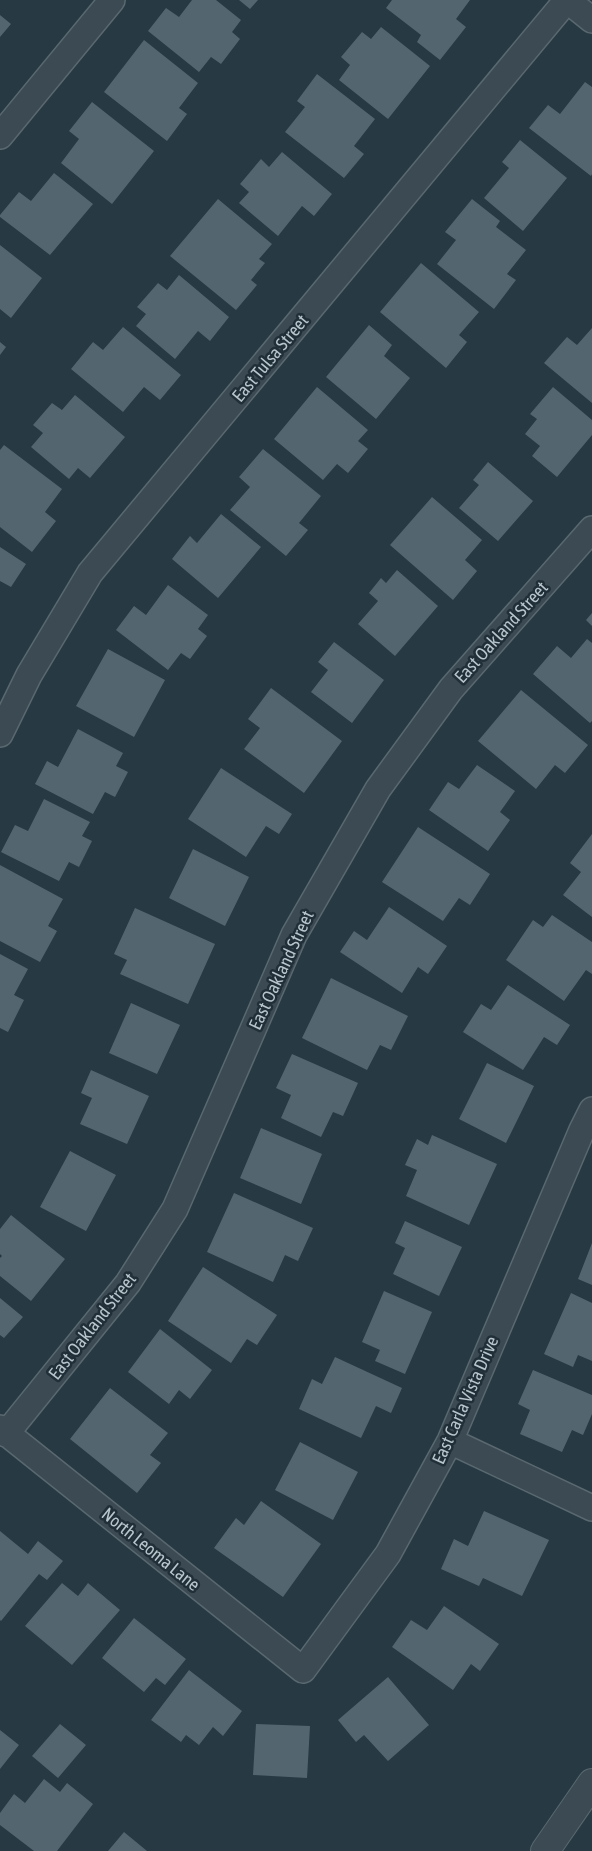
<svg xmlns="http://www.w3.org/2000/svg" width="592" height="1851" viewBox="0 0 592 1851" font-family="'Asap Condensed',sans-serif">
<rect width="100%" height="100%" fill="#273943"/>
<path fill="#536670" d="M 192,0 L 216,0 L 241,20 L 232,32 L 240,39 L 221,64 L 211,57 L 199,72 L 148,31 L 166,8 L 179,17 Z
M 239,0 L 258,0 L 250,9 Z
M 392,0 L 470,0 L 456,19 L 466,27 L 440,60 L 417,42 L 421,35 L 386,8 Z
M 0,15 L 11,24 L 0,37 Z
M 381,27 L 430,66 L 388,119 L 339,80 L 350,65 L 341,57 L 362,32 L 371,39 Z
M 144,40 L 198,83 L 179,108 L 187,114 L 167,141 L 104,92 Z
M 317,74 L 375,119 L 354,146 L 364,154 L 344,178 L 285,132 L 305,107 L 297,101 Z
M 585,82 L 592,87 L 592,174 L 591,176 L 529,128 L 548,105 L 560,114 Z
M 92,102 L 154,151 L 112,204 L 61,163 L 79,139 L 69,131 Z
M 520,140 L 567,178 L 523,231 L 484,198 L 509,168 L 502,162 Z
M 282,152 L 332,194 L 314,216 L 302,206 L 278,236 L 239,203 L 249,192 L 240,184 L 261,159 L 269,167 Z
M 54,173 L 93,204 L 50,255 L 0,217 L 0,215 L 19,192 L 31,201 Z
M 218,199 L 272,244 L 259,259 L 265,263 L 251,280 L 257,285 L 236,310 L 170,256 Z
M 472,199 L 500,221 L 496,227 L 526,250 L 507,274 L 516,280 L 494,309 L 437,264 L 456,240 L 445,232 Z
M 0,245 L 42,278 L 11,318 L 0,309 Z
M 421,263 L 479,312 L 459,335 L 467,342 L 446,368 L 380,312 Z
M 179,275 L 229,317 L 210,341 L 198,331 L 175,359 L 136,326 L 146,314 L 137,307 L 158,283 L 167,290 Z
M 369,325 L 392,345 L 384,356 L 410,378 L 376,419 L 326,377 Z
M 123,327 L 181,375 L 160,400 L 144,387 L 123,412 L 71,369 L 93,342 L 103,350 Z
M 592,328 L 592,403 L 544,363 L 567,337 L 577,345 Z
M 0,342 L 6,347 L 0,355 Z
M 317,387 L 368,430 L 358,441 L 368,449 L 348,473 L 337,464 L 323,480 L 274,439 Z
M 553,387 L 592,420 L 592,435 L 557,477 L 532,456 L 540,446 L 525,434 L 537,419 L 530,414 Z
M 75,395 L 125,437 L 90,478 L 78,468 L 69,479 L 31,447 L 43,433 L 33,425 L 52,403 L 62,410 Z
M 4,445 L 62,489 L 45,512 L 56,521 L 32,552 L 0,527 L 0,450 Z
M 263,449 L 321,496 L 299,523 L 308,530 L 286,556 L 230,510 L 250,487 L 239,477 Z
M 488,462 L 533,501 L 498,541 L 459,508 L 479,485 L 473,480 Z
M 432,497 L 482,540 L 465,560 L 477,571 L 453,600 L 390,545 Z
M 221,514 L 261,547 L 218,598 L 172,559 L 190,536 L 197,543 Z
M 0,547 L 26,564 L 11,587 L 0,581 Z
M 397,570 L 438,606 L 395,656 L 358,624 L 378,601 L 369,593 L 381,578 L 386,583 Z
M 168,585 L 208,615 L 198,629 L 207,636 L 190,659 L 181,653 L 168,670 L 116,630 L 134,606 L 146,615 Z
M 592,613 L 592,626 L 586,620 Z
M 587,639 L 592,643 L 592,721 L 590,723 L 533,674 L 557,646 L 571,658 Z
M 334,642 L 384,680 L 352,723 L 311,692 L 328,670 L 318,662 Z
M 108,649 L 165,680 L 134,737 L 76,706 Z
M 271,688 L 342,741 L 304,793 L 244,749 L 260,728 L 248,719 Z
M 521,690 L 588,745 L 565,773 L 555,765 L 536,789 L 478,741 Z
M 78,729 L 123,753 L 116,766 L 128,772 L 115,797 L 105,792 L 93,814 L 35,784 L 47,761 L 58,767 Z
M 477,765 L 515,791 L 500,812 L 510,820 L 488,851 L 429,810 L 448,782 L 459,789 Z
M 221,768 L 292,814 L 279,834 L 266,826 L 246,857 L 188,819 Z
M 44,799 L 90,822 L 82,836 L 92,841 L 79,867 L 69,862 L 59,881 L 1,852 L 15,825 L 28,831 Z
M 418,827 L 490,874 L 470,905 L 459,898 L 443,921 L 382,882 Z
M 592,834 L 592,917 L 563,895 L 581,872 L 570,863 Z
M 193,849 L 249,877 L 225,926 L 169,898 Z
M 0,865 L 63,899 L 48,926 L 57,931 L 40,962 L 0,941 Z
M 389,907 L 447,946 L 428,974 L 418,967 L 402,993 L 340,952 L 354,931 L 367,940 Z
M 135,908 L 215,944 L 188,1004 L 120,974 L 127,960 L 114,954 Z
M 552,915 L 592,942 L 592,974 L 586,970 L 564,1001 L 506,960 L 533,920 L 543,927 Z
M 0,954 L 28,969 L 14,995 L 24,1000 L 8,1032 L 0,1028 Z
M 331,978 L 408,1016 L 391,1050 L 380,1045 L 367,1070 L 302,1038 Z
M 508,985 L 570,1025 L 557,1045 L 544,1037 L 523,1070 L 463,1032 L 481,1004 L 491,1010 Z
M 131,1003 L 180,1025 L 157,1074 L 109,1053 Z
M 292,1054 L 358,1083 L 343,1116 L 333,1112 L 321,1137 L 281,1118 L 291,1095 L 276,1088 Z
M 487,1063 L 534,1086 L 506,1143 L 459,1119 Z
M 91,1070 L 149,1096 L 127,1144 L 80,1124 L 92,1098 L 81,1093 Z
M 261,1128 L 322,1154 L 301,1204 L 240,1178 Z
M 432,1135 L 497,1164 L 469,1225 L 406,1196 L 417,1170 L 405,1165 L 417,1139 L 428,1145 Z
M 70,1151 L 116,1175 L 86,1231 L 40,1207 Z
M 234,1193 L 313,1228 L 298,1261 L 285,1255 L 273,1282 L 207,1252 Z
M 11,1215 L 65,1259 L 31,1301 L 0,1276 L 0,1258 L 2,1256 L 0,1254 L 0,1229 Z
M 405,1221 L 462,1247 L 439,1296 L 393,1274 L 405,1248 L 395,1243 Z
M 592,1243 L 592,1285 L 578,1279 Z
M 203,1267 L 277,1315 L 257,1345 L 247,1339 L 231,1363 L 168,1321 Z
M 384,1291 L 432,1312 L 405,1374 L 375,1361 L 380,1350 L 362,1342 Z
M 571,1293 L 592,1303 L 592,1361 L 578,1355 L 573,1367 L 544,1354 Z
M 0,1298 L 23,1317 L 4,1338 L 0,1335 Z
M 160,1329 L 212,1370 L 190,1399 L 179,1390 L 169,1404 L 128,1372 Z
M 335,1357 L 402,1388 L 391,1413 L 376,1406 L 361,1438 L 299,1409 L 312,1379 L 322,1384 Z
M 533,1370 L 592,1395 L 592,1414 L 583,1435 L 572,1430 L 562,1452 L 520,1434 L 530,1410 L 518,1404 Z
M 110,1388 L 168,1433 L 150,1455 L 161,1463 L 137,1493 L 70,1439 Z
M 300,1442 L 358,1472 L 333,1520 L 275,1490 Z
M 261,1501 L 321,1544 L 283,1597 L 214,1548 L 236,1518 L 244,1525 Z
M 484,1511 L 549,1540 L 522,1596 L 483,1578 L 479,1586 L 441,1569 L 454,1539 L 468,1546 Z
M 0,1531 L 28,1554 L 38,1541 L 63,1561 L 47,1580 L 39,1574 L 1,1621 L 0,1620 Z
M 62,1583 L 78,1596 L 88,1583 L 120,1610 L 72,1665 L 25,1626 Z
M 444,1606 L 499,1644 L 480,1671 L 471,1664 L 453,1690 L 392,1647 L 411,1620 L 427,1630 Z
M 134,1618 L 186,1659 L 165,1685 L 156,1678 L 144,1692 L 102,1658 Z
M 189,1670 L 242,1711 L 223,1736 L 213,1727 L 199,1745 L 186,1735 L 181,1742 L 151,1720 Z
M 388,1677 L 429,1725 L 388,1761 L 364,1735 L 356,1742 L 338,1720 Z
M 60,1724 L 86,1745 L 58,1778 L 32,1756 Z
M 256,1724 L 310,1726 L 307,1778 L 253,1775 Z
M 0,1730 L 19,1745 L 0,1769 Z
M 44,1779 L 60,1792 L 67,1783 L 93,1804 L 57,1851 L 34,1851 L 0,1825 L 0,1813 L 14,1794 L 25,1803 Z
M 124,1832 L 147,1851 L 108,1851 Z"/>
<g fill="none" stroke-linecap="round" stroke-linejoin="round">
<g stroke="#5a6870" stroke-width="28">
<path id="minor" d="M 567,0 L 592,20
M 0,136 L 112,0
M 0,734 L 29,675 L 90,573 L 567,0
M 0,1428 L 303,1670 L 388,1554 L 450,1441 L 582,1130 L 592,1110
M 6,1434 L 128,1283 L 175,1209 L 294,935 L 378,789 L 451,689 L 592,529
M 450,1441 L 592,1508"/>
</g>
<g stroke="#5a6870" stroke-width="30">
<path id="tertiary" d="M 545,1851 L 592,1783"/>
</g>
<use href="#minor" stroke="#3c4a53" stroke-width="25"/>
<use href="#tertiary" stroke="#3c4a53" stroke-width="28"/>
</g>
<g text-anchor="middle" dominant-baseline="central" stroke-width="5" stroke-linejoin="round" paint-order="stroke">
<g font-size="18" fill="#b9c5cc" stroke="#202f38">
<text transform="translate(270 358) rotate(-50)">East Tulsa Street</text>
<text transform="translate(501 632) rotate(-48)">East Oakland Street</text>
<text transform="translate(281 970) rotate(-65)">East Oakland Street</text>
<text transform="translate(92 1326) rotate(-52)">East Oakland Street</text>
<text transform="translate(465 1400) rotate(-66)">East Carla Vista Drive</text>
<text transform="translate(151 1549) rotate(39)">North Leoma Lane</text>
</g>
</g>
</svg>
